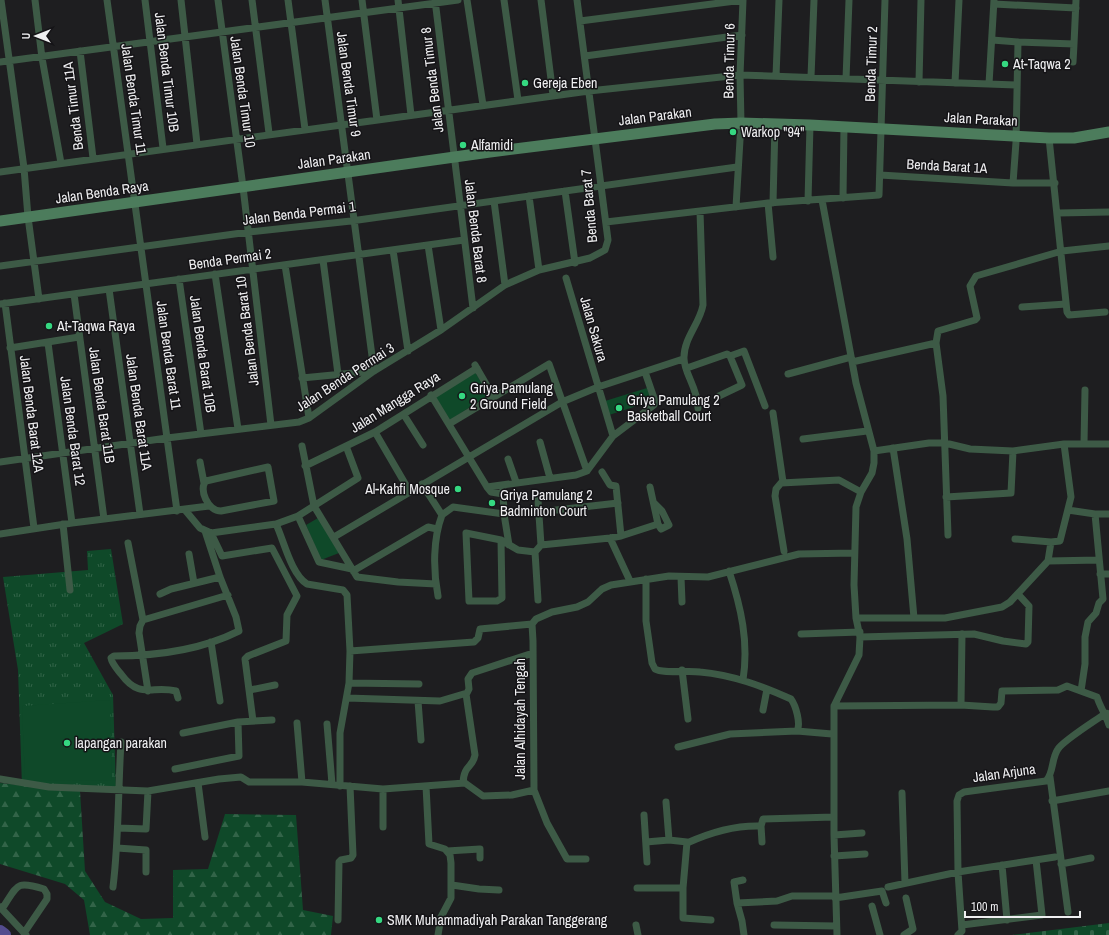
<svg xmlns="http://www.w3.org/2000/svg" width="1109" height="935" viewBox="0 0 1109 935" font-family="'Archivo Narrow',sans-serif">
<defs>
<pattern id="grass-tufts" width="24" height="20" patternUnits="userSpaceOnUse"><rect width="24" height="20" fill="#0f4929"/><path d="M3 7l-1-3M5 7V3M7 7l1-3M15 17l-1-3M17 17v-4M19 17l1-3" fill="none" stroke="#326448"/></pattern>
<pattern id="forest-firs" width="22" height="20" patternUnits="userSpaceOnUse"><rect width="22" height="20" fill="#0f4929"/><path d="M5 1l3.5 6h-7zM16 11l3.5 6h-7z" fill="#326448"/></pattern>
<pattern id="cemetery-stones" width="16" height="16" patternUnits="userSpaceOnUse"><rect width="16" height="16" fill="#0f4929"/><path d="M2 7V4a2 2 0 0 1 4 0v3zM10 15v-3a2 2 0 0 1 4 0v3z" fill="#326448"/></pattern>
</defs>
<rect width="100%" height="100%" fill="#1e1e20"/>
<path fill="url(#grass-tufts)" d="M 111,549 L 123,624 L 84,643 L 113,695 L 116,788 L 22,786 L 18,670 L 3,577 L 88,570 L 87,551 Z"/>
<path fill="url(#forest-firs)" d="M 0,783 L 80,791 L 85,871 L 105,902 L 141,919 L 173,918 L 173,870 L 208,869 L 225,814 L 296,815 L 303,910 L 333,916 L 331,935 L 90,935 L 84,900 L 65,884 L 0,864 Z"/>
<path fill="url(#cemetery-stones)" d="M 1109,923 L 1109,935 L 1012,935 Z"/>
<path fill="#0f4929" d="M 475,372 L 489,395 L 450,420 L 435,396 Z
M 647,388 L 652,401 L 609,415 L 605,401 Z
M 318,518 L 339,553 L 321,560 L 306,525 Z
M 110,700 L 112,780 L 25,781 L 22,706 Z"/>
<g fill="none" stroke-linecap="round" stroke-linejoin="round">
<path stroke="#544c8e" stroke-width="14" d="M 0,932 L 4,935"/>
<path stroke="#3d5a46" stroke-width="7" d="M 1,0 L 24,168 L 28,217 L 39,299
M 35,0 L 42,58 L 61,163
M 107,0 L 177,511
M 145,0 L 163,148
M 181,0 L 197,144
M 218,0 L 243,187 L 271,425
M 252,0 L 269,133
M 288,0 L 305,129
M 362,0 L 377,120
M 398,0 L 411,115
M 435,0 L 473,308
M 467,0 L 483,105
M 504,0 L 518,100
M 541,0 L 553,95
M 994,4 L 1076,8
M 580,21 L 743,0
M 992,40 L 1018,42 L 1016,142 L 1013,183
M 1018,42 L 1074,44 L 1076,0
M 80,51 L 93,158
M 585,56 L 742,35
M 0,62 L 458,0
M 1073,62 L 1074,44
M 776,76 L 779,0
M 811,77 L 814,0
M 846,79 L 849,0
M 919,82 L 921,0
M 955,83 L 959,0
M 989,84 L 994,0
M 1049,138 L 1067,312 L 1069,315 L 1105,312
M 0,172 L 589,91 L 740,75 L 1016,85
M 880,175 L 1013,183 L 1055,183
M 565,191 L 575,263
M 529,196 L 539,270
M 843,198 L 844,126
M 822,200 L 856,383 L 874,451 L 874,463 L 872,473 L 861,492 L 856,507 L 854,585 L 856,618 L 860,637 L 859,655 L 834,706 L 834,835 L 837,935
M 494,201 L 505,285
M 808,201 L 810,125
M 768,203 L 773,257
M 773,203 L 775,124
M 736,207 L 741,123 L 740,75 L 743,0
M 1058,213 L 1109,212
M 606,222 L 768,203 L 879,195 L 885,0
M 428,245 L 441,330
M 393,250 L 408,351
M 323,260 L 338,374
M 285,265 L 309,418
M 0,266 L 249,232 L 351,221 L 737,167
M 215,274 L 238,429
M 566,278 L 613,436
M 179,279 L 201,434
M 109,289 L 140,514
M 74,294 L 104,519
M 5,303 L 34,528
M 0,304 L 464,240
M 1022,307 L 1066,304
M 48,343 L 72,523
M 10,348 L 79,337
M 852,362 L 936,343
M 475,365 L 493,396
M 687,368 L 727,354 L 730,356
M 788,374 L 851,357
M 302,378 L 374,371 L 325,0
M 431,395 L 487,487 L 491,492 L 503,494
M 719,396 L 742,385 L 730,356 L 744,351 L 765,406
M 698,408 C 698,388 683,372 684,357 C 684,338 700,323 703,305 L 700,211
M 773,413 L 783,482
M 404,415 L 423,445
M 449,424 L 549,364 L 587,471
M 375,432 L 410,492
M 803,439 L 867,431
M 540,442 L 550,478
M 1084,444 L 1085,390
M 302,446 L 314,506 L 357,577 L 398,582 L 436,584
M 893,448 L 907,539 L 914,618
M 874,451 L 929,443 L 945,443 L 970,449 L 1013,451 L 1064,444 L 1109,444
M 508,459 L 516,482
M 0,462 L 167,438 L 299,422 L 309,418 L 374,371 L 441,330 L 505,285 L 539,270 L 590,258 L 605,250 L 608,240 L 577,0
M 200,462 L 204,483
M 305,466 L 375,432 L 477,368
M 268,467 L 274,501 L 221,511 C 208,511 198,489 206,481 Z
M 422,484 L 442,515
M 487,487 L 576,475 L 587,471 L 613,436 L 654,405 L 655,401 L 645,372
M 503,490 L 504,514 L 509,545
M 946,497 L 1011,493 L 1013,451
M 654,503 L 662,511 L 669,525 L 661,529 L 658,524
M 185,510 L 200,528 L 211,533 L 276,524 L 298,516 L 358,478 L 346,446
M 1068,510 L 1095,514 L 1109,514
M 539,512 L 618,503
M 298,516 L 319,562 L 352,569
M 63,524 L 70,590
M 276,524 C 284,541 291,574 307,584 L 343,590 L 347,595 L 350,651 L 349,683 L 340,733 L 340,786
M 211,533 L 222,556 L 272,548 L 297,596 L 287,615 L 286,641 L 248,656 L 245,659 L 253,721
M 0,534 L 72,523 L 209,506
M 948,535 L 943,396 L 936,343 L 938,331 L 975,320 L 977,318 L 970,286 L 976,276 L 1062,251 L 1109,246
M 621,536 L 658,524 L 650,487
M 334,537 L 562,402 L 598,387 L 683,359
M 610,538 L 630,581
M 1015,539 L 1051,542 L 1060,541 L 1071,497 L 1064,444
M 501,540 L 502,598 L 497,601 L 469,601 L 466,533 L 501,540 L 518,550 L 535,552 L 541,545 L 538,500
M 128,543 L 143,620
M 541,545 L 610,538 L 621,536 L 616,486 L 610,485 L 602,472
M 784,551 L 775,496 L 776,489 L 781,483 L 839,480 L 861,492
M 535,552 L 538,600
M 189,554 L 194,583
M 1048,561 L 1099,560
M 353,571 L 428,527 L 437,529
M 729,571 C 741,607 749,642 743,680
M 1100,574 L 1109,574
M 681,577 L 682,602
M 646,579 L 646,621 L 652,663 L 655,669 C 663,674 689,670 700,672 C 733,675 762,686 791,699 C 796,706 801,724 797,731 L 730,734 L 678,747
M 160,594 L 171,589 L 220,577
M 438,596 C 433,570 433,539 442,515 L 453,507 L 504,514
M 856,618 L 945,618 L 1002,607 L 1010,602 L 1048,561 L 1051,542
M 532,624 L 533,641 L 534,790 L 547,823 L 567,859 L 586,859
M 801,634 L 860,632
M 860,637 L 974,634 L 1003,641 L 1026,644 L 1028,642 L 1029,606 L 1018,594
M 211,642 L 220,701
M 350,651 L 474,642 L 478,638 L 480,629 L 532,624 L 536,619 L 552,612 L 577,607 L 588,602 L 602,589 L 611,585 L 669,576 L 708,577 L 799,554 L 854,553
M 682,670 L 688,719
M 349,683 L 419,684
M 250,690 L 275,685
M 148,691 L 139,633 L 140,626 L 143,620 L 228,595
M 1081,691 L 1085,664 L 1085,637 L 1088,622 L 1096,613 L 1099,603 L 1103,599 L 1095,514
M 178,698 L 176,691 C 152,685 140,700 121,674 C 117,669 112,664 111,658 L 114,656 C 155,656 201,650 239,631 L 236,617 L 220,577 L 205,531
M 347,698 L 440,701 L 467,693 L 469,689 L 468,679 L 472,673 L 533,653
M 418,701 L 421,740
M 961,705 L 962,634
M 834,706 L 961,705 L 993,707 L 998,707 L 1001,703 L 1002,691 L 1058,690 L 1067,686 L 1097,697 C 1100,707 1106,715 1109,725
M 763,710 L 767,689
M 297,723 L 302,782
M 327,724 L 332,784
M 797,731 L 832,734
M 183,733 L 238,722 L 272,720
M 175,769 L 239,756 L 238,722
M 1050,777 L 1068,912
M 0,779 L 49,787 L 148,791 L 219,779 L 241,777 L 249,782 L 302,782 L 383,789 L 465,783 L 483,796 L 512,795 L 534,790
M 198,783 L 205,837
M 463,783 C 464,764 473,768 475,755 L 466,694
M 426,786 L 429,844 L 445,849 L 450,855 L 451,863 L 451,898 L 441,917 L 438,935
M 383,789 L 383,827
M 902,793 L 905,883
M 1052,801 L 1109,791
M 666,802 L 669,840
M 644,815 L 647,862
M 118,828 L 146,829 L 148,791
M 834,835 L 862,833
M 646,842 L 669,840 L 687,842 L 683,888 L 683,918 L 711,920
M 762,842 L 761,826 L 763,819 L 834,817
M 687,843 C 711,832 734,825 761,826
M 117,848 L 146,850 L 146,872
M 447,851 L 480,849 L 480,858
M 834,856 L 865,854
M 1061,864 L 1091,858
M 1002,865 L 1007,920
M 452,885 L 479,889 L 499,890
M 113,887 C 119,838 118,790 121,742
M 888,887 L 958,872 L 1055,857
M 637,888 L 683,888
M 835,898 L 882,891 L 886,903
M 737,903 L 734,882 L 743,880
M 872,906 L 880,935
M 0,907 L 26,935
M 2,909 C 18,885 15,880 44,889 L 47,894 L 47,899 L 24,933
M 338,920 L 339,862 L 341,860 L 351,858 L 353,855 L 350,786
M 636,925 L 638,935
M 774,925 L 836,926
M 962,925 L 1042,915 L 1036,860
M 744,935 L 742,921 L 737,903 L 777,901 L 792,896 L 836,896
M 904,935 L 913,929 L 906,898
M 958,935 L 962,931 L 958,872 L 957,801 L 959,795 L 964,792 L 1046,781 C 1054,773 1051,759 1058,749 C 1064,740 1095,721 1106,713 L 1109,714"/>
<path stroke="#4c7c5c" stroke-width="11" d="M 0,221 L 490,152 L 715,124 L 741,123 L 810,125 L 1049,138 L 1074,138 L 1109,132"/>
</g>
<g fill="#35d881" stroke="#151417" stroke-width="1.5">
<circle cx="1005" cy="64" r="4"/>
<circle cx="525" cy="83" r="4"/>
<circle cx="733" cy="132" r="4"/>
<circle cx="463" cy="145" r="4"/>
<circle cx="49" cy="326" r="4"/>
<circle cx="462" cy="396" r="4"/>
<circle cx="619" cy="408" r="4"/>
<circle cx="458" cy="489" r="4"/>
<circle cx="492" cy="503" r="4"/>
<circle cx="67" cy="743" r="4"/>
<circle cx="379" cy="920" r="4"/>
</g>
<g text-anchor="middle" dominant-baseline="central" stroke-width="3" stroke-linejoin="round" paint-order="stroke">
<g font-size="14" fill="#efeff1" stroke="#151417">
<text transform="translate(729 61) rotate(-89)">Benda Timur 6</text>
<text transform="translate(871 64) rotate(-88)">Benda Timur 2</text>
<text transform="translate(167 72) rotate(83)">Jalan Benda Timur 10B</text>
<text transform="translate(432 80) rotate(-97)">Jalan Benda Timur 8</text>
<text transform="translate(349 84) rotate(82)">Jalan Benda Timur 9</text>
<text transform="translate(243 92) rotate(82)">Jalan Benda Timur 10</text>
<text transform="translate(134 99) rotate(82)">Jalan Benda Timur 11</text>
<text transform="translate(73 106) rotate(-97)">Benda Timur 11A</text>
<text transform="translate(655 116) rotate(-7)">Jalan Parakan</text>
<text transform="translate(981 119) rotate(3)">Jalan Parakan</text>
<text transform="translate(334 159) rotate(-8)">Jalan Parakan</text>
<text transform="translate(947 166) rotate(3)">Benda Barat 1A</text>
<text transform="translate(102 192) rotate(-8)">Jalan Benda Raya</text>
<text transform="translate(589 206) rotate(-95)">Benda Barat 7</text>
<text transform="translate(299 213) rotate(-7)">Jalan Benda Permai 1</text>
<text transform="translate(476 231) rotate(83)">Jalan Benda Barat 8</text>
<text transform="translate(230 259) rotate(-8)">Benda Permai 2</text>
<text transform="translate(594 329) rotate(74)">Jalan Sakura</text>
<text transform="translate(247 331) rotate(-97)">Jalan Benda Barat 10</text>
<text transform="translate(203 354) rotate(82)">Jalan Benda Barat 10B</text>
<text transform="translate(169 355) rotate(82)">Jalan Benda Barat 11</text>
<text transform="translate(345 377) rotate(-33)">Jalan Benda Permai 3</text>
<text transform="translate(395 402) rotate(-32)">Jalan Mangga Raya</text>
<text transform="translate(102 405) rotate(82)">Jalan Benda Barat 11B</text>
<text transform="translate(139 412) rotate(82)">Jalan Benda Barat 11A</text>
<text transform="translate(32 414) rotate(83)">Jalan Benda Barat 12A</text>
<text transform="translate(73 431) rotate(82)">Jalan Benda Barat 12</text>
<text transform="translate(520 719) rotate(-90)">Jalan Alhidayah Tengah</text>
<text transform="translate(1004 773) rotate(-8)">Jalan Arjuna</text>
</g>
<g font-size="14" fill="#efeff1" stroke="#151417" text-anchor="start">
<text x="1013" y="64">At-Taqwa 2</text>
<text x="533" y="83">Gereja Eben</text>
<text x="741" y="132">Warkop "94"</text>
<text x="471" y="145">Alfamidi</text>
<text x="57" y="326">At-Taqwa Raya</text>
<text x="470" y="388">Griya Pamulang<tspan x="470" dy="16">2 Ground Field</tspan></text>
<text x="627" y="400">Griya Pamulang 2<tspan x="627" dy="16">Basketball Court</tspan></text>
<text x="450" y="489" text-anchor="end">Al-Kahfi Mosque</text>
<text x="500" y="495">Griya Pamulang 2<tspan x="500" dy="16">Badminton Court</tspan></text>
<text x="75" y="743">lapangan parakan</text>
<text x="387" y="920">SMK Muhammadiyah Parakan Tanggerang</text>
</g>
</g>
<g transform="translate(36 36) rotate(270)" stroke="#151417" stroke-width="3" paint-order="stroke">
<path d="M0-3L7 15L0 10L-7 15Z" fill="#efeff1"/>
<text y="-6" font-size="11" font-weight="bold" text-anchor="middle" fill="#efeff1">U</text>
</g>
<path d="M965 911v6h115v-6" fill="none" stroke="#efeff1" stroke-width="2"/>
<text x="971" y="911" font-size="12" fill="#efeff1" stroke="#151417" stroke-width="3" paint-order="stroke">100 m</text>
</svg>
